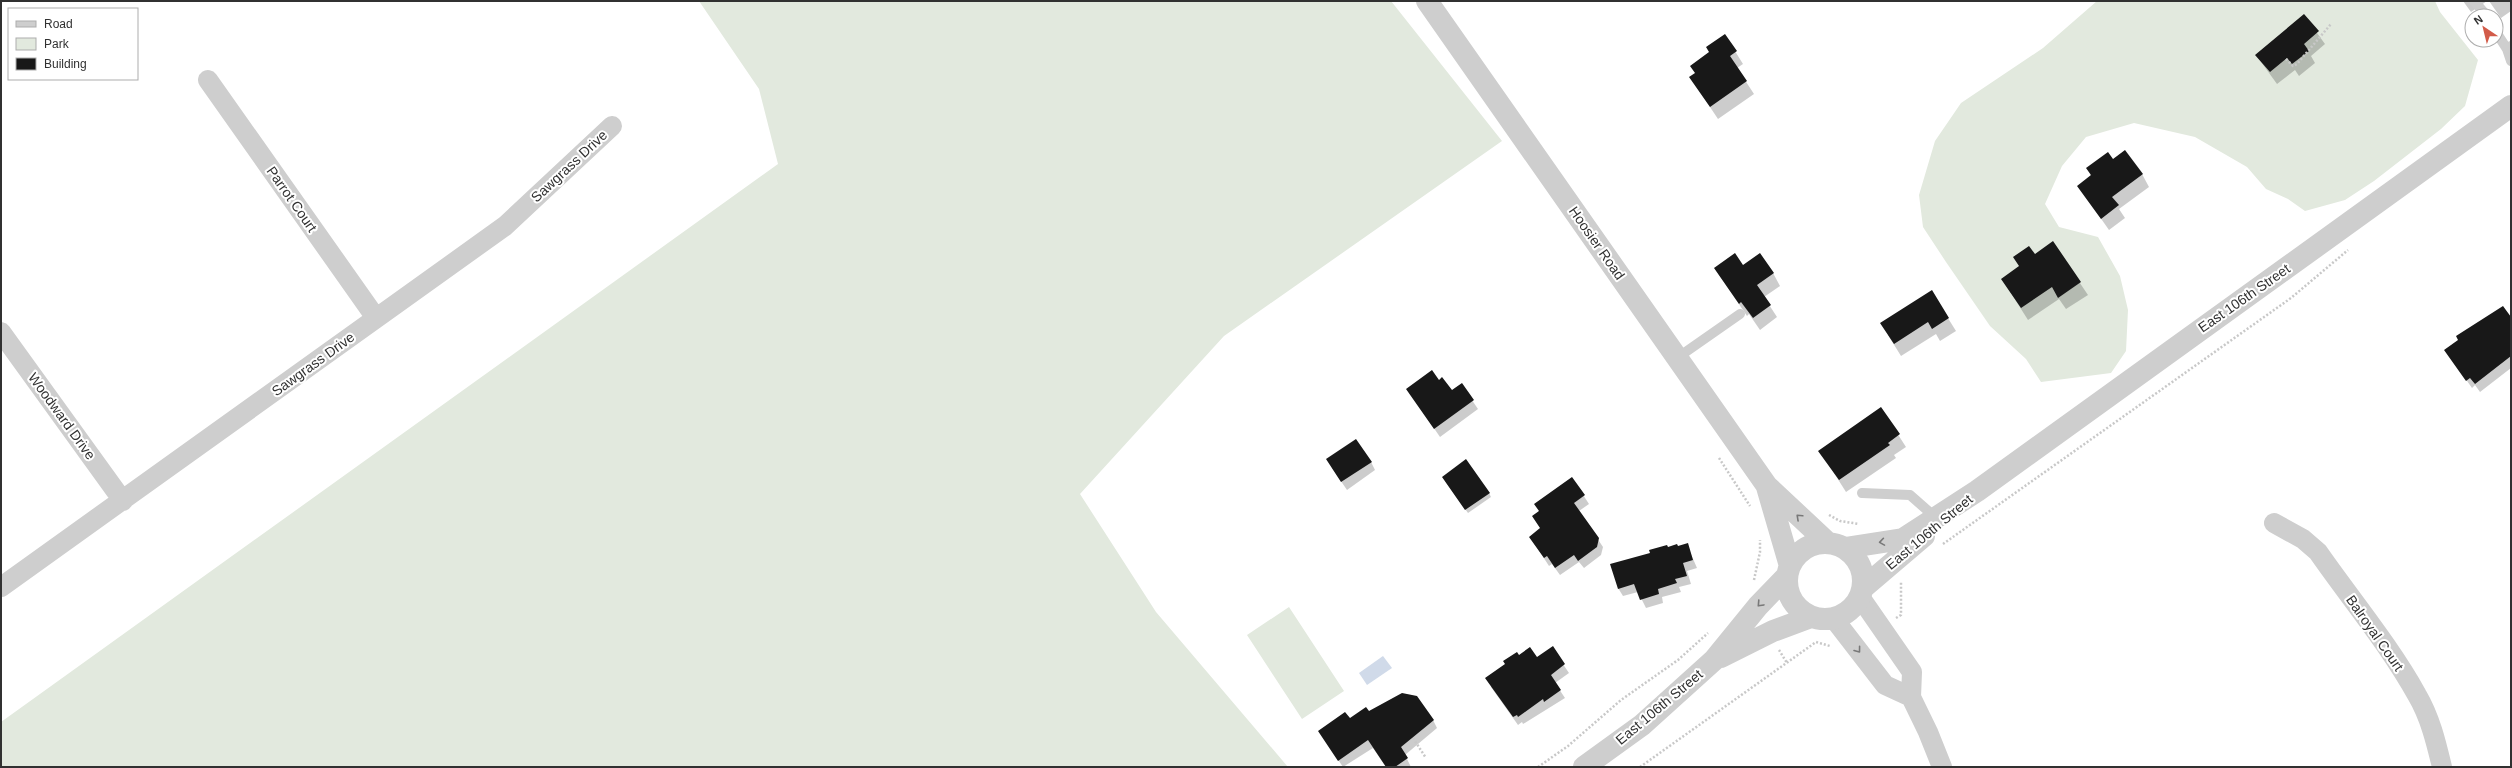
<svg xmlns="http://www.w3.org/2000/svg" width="2512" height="768" viewBox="0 0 2512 768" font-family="Arial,sans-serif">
<rect width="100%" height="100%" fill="#fff"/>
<path fill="#e2e9de" d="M 699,1 L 1391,1 L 1502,141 L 1224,336 L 1080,494 L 1156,612 L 1288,767 L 1,767 L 1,722 L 778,164 L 759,89 Z
M 2097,1 L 2435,1 L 2440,12 L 2478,60 L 2465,106 L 2441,129 L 2374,181 L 2345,200 L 2305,211 L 2288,199 L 2266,189 L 2247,167 L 2195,137 L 2134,123 L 2086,137 L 2062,166 L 2045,204 L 2059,227 L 2098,237 L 2120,276 L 2128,310 L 2126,351 L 2111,373 L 2041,382 L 2026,359 L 1990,326 L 1946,262 L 1923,227 L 1919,195 L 1935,141 L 1961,103 L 2043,48 Z
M 1289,607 L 1344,691 L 1302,719 L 1247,635 Z"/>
<path fill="#d0dae9" d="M 1383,656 L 1392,668 L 1367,685 L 1359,673 Z"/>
<path fill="#0003" d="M 2463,1 L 2487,1 L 2471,12 Z
M 2489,1 L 2511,1 L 2511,11 L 2501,18 Z
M 2304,15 L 2325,44 L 2311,56 L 2315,63 L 2299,76 L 2295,70 L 2277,84 L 2256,55 Z
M 1725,35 L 1743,64 L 1737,68 L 1754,94 L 1718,119 L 1690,77 L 1696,74 Z
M 2112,160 L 2142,174 L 2149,187 L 2119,209 L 2125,218 L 2109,230 L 2078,186 L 2091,176 L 2087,168 Z
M 2053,243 L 2088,295 L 2066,309 L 2059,299 L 2028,320 L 2002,279 Z
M 1743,266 L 1773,273 L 1780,286 L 1764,297 L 1777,317 L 1760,330 L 1749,314 L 1747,316 L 1715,269 Z
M 1931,291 L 1956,331 L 1940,341 L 1936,334 L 1901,356 L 1888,335 Z
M 2511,319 L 2511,368 L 2480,392 L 2475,385 L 2472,388 L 2445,350 Z
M 1461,384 L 1478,409 L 1440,437 L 1407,389 L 1451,391 Z
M 1881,408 L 1906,447 L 1894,455 L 1896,458 L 1846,492 L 1820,451 Z
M 1371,462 L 1375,470 L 1347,490 L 1332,468 Z
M 1572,478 L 1589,504 L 1579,511 L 1603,547 L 1601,555 L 1584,568 L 1579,562 L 1560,575 L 1552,564 L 1549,566 L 1530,537 L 1541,529 L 1533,517 Z
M 1445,481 L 1489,493 L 1491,497 L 1468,513 Z
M 1687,545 L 1697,568 L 1687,571 L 1691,584 L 1679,587 L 1681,592 L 1662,597 L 1663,603 L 1646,608 L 1638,592 L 1623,596 L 1618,588 L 1668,548 Z
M 1552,648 L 1569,673 L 1555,683 L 1565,698 L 1523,724 L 1522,722 L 1518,725 L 1491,687 L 1518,656 L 1537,658 Z
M 1369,712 L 1433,720 L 1437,728 L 1405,755 L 1411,767 L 1386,767 L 1373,748 L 1343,767 L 1324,739 L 1349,719 Z"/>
<path fill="#181818" d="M 2304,14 L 2319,31 L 2304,44 L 2309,51 L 2292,64 L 2287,58 L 2270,72 L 2255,55 Z
M 1725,34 L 1737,51 L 1730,56 L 1747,81 L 1710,107 L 1689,77 L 1695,73 L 1690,66 L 1709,52 L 1706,47 Z
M 2125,150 L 2143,174 L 2112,197 L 2119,205 L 2101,219 L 2077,186 L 2091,175 L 2086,168 L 2108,152 L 2113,159 Z
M 2053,241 L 2081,282 L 2058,298 L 2052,287 L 2021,308 L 2001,279 L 2019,266 L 2013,257 L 2029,246 L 2035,254 Z
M 1735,253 L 1743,265 L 1760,253 L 1774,273 L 1757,285 L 1771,305 L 1753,318 L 1741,302 L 1739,304 L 1714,268 Z
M 1932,290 L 1949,318 L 1932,329 L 1928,322 L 1894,344 L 1880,323 Z
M 2503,306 L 2511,317 L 2511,356 L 2475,384 L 2470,378 L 2466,381 L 2444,350 L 2458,340 L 2456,336 Z
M 1432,370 L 1439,380 L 1442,377 L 1452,390 L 1462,383 L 1474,400 L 1434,429 L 1406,389 Z
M 1881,407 L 1900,434 L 1888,443 L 1890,445 L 1839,480 L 1818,451 Z
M 1356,439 L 1372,462 L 1341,482 L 1326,459 Z
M 1466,459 L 1490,493 L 1465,510 L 1442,477 Z
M 1572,477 L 1585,495 L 1574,503 L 1599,538 L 1597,547 L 1578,561 L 1574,555 L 1555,568 L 1547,556 L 1544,558 L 1529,537 L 1540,528 L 1532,516 L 1539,511 L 1534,504 Z
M 1688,543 L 1693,560 L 1683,563 L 1687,576 L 1675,579 L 1677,583 L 1658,589 L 1659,594 L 1640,600 L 1634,584 L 1618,589 L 1610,564 L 1650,553 L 1649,550 L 1667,545 L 1668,547 L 1677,544 L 1678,546 Z
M 1553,646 L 1565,664 L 1551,675 L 1561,690 L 1544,702 L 1543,699 L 1518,717 L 1517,715 L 1513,717 L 1485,678 L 1505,664 L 1503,661 L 1517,652 L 1519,655 L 1530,647 L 1537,657 Z
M 1402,693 L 1417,696 L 1434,720 L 1401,747 L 1408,758 L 1395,767 L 1386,767 L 1368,740 L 1338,761 L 1318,731 L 1345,712 L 1350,718 L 1366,707 L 1369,711 Z"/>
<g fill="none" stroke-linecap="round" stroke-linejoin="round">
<path stroke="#c8c8c8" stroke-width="2.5" stroke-dasharray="2 2" stroke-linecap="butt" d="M 2286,59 L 2293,66 L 2297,64 L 2331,24
M 1719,458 L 1750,506
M 1829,515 L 1840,521 L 1859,524
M 1943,544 L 2291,298 L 2348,250
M 1754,580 L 1760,552 L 1760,540
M 1896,618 L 1901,615 L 1901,581
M 1779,650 L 1787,663
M 1413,738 L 1426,758
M 1538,767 L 1568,746 L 1621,700 L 1678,660 L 1708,633
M 1640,767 L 1816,642 L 1830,646"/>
<path stroke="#cecece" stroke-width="10" d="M 2474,1 L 2487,16
M 2496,32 L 2507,49
M 2511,46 L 2507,49 L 2511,61
M 1677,358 L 1740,314
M 1862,493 L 1910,495 L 1935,517"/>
<path stroke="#cecece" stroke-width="20" d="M 208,80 L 376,318
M 1,332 L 123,501
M 2274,523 L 2303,539 L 2318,552 C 2350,598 2390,646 2417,695 C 2430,717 2436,742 2442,767
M 1,587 L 505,226 L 612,126
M 1834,619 L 1885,685 L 1911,697 L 1912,672 L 1860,597
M 1911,697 L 1928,732 L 1942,767"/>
<path stroke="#cecece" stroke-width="22" d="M 1427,1 L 1767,486 L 1828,543
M 1767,487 L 1790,566
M1787 581a38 38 0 1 1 76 0a38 38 0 1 1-76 0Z
M 1845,548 L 1903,539 L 1977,491 L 2511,106
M 1863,588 L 1924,536
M 1721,657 L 1773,631 L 1811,617
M 1584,767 L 1642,725 L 1714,660 L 1758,606 L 1787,576"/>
</g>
<defs><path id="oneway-chevron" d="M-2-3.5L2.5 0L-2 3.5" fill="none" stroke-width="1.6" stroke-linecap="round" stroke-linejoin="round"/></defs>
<g stroke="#787878">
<use href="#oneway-chevron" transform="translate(1799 517) rotate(-137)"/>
<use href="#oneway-chevron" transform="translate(1882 542) rotate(171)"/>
<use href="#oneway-chevron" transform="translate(1760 604) rotate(133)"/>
<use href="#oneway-chevron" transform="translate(1858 650) rotate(53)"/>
</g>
<g text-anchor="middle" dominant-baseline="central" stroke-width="4" stroke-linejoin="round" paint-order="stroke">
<g font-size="14" fill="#313131" stroke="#fff">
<text transform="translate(569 166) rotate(-43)">Sawgrass Drive</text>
<text transform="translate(292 199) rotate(55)">Parrot Court</text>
<text transform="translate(1597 243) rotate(55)">Hoosier Road</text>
<text transform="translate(2244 298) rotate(-35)">East 106th Street</text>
<text transform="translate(313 364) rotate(-36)">Sawgrass Drive</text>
<text transform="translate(62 416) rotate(54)">Woodward Drive</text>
<text transform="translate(1929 532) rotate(-40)">East 106th Street</text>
<text transform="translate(2375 633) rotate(55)">Balroyal Court</text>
<text transform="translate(1659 707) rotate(-40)">East 106th Street</text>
</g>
</g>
<rect width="2512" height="768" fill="none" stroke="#313131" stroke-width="4"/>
<rect x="8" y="8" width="130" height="72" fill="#ffffff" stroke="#adadad"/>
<rect x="16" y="21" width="20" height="6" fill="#cecece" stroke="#adadad"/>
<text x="44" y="28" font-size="12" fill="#313131">Road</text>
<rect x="16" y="38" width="20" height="12" fill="#e2e9de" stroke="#adadad"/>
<text x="44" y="48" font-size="12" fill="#313131">Park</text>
<rect x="16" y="58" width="20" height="12" fill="#181818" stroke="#adadad"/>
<text x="44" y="68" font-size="12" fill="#313131">Building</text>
<g transform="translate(2484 28) rotate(325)"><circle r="19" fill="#ffffff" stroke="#adadad"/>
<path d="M0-3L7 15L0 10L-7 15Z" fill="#d25b49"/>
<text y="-6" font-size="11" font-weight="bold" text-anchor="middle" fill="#313131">N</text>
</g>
</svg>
